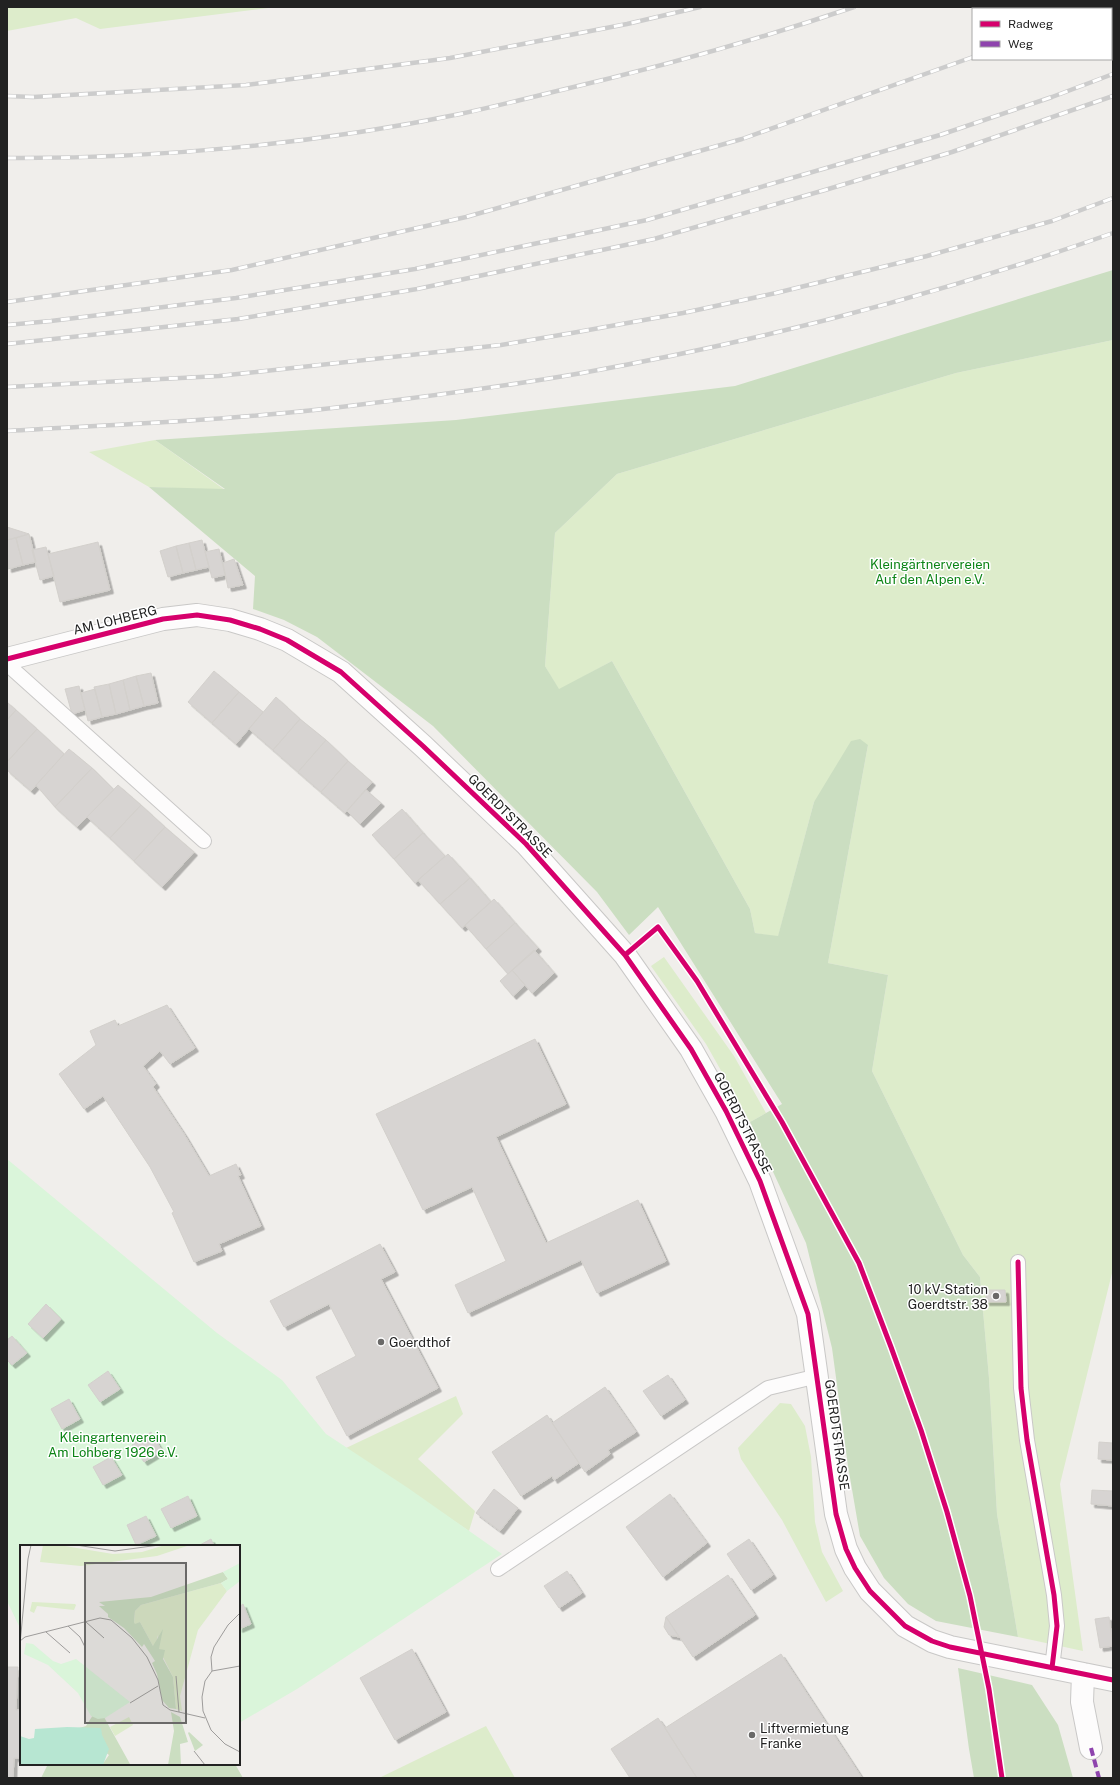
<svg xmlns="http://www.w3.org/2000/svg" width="1120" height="1785" viewBox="0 0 1120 1785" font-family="'Public Sans',sans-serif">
<defs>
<filter id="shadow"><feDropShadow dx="3.5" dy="3.5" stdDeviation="0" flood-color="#0004"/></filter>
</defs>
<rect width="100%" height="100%" fill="#f0eeeb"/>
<path fill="#ddeccb" d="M 7,7 L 276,7 L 100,29 L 76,18 L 7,31 Z
M 1113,340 L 1113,1269 L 1060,1484 L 1083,1651 L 1018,1637 L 997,1514 L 989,1378 L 980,1277 L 963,1255 L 872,1071 L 888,975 L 828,963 L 868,745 L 814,802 L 778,937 L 755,933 L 750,909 L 612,661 L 559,690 L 545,666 L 555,533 L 617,474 L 956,373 Z
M 155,440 L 225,490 L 149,487 L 89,452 Z
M 664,957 L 734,1056 L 766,1113 L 750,1122 L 706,1044 L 651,966 Z
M 456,1396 L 463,1414 L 418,1459 L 475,1511 L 469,1531 L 346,1448 Z
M 780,1403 L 791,1404 L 805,1426 L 811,1457 L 815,1522 L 822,1552 L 843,1591 L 826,1602 L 782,1520 L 741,1459 L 738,1448 Z
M 486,1726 L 515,1778 L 379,1778 Z"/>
<path fill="#cbdec1" d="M 1113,270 L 1113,340 L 956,373 L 617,474 L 555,533 L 545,666 L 559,689 L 612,661 L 750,909 L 755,933 L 778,936 L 814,802 L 851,741 L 860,739 L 868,745 L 828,963 L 888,975 L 872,1071 L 963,1255 L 980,1277 L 989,1378 L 997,1514 L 1018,1637 L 936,1621 L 908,1604 L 884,1578 L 860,1536 L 848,1466 L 832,1348 L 806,1243 L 750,1122 L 782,1104 L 658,907 L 629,935 L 597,892 L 433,726 L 317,637 L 284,620 L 253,609 L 255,576 L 149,487 L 225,489 L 155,440 L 456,420 L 735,386 Z
M 958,1668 L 1032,1685 L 1058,1725 L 1073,1778 L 974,1778 L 969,1749 Z
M 48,1764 L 235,1764 L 243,1778 L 41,1778 Z"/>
<path fill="#daf5da" d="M 7,1159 L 217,1333 L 282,1380 L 326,1434 L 408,1488 L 502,1554 L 297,1689 L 239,1723 L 239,1546 L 21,1546 L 21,1630 L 7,1601 Z"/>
<path fill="#d7d4d2" stroke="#d3d0cc" filter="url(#shadow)" d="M 7,527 L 29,534 L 7,540 Z
M 29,534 L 36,562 L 23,565 L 16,538 Z
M 16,538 L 23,565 L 8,569 L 7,540 Z
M 202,540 L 209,567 L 196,570 L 189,543 Z
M 98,542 L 110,590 L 60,602 L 48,554 Z
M 189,543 L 196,570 L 183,573 L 176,546 Z
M 176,546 L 183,573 L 168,577 L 160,551 Z
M 46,547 L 54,576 L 40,580 L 32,550 Z
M 219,549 L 225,575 L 212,578 L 205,552 Z
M 234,559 L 243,585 L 228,588 L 223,563 Z
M 214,671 L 239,692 L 212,723 L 188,702 Z
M 151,673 L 158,703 L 144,706 L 136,676 Z
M 136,676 L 144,706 L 130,710 L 123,680 Z
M 123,680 L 130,710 L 116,714 L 109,684 Z
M 109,684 L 116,714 L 102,717 L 94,687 Z
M 79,686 L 85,710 L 72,714 L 65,689 Z
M 95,689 L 102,717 L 88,721 L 81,693 Z
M 239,692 L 263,712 L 236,744 L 212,723 Z
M 276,697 L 300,719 L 273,750 L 249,729 Z
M 7,702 L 16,710 L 7,720 Z
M 16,710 L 37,729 L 7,762 L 7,720 Z
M 300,719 L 326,740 L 298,772 L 273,750 Z
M 37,729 L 64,754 L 31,791 L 7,770 L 7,762 Z
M 326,740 L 348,761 L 321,792 L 298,772 Z
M 69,749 L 92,768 L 55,807 L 36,785 Z
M 348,761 L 372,782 L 345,813 L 321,792 Z
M 92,768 L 114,790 L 77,827 L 55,807 Z
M 118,785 L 141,805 L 110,838 L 87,817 Z
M 366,790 L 381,803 L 360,824 L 347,811 Z
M 141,805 L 165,827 L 134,861 L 110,838 Z
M 402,809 L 423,833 L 394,859 L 372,835 Z
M 165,827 L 194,852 L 162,887 L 134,861 Z
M 423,833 L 445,856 L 415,883 L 394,859 Z
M 448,854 L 470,878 L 440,904 L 418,880 Z
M 470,878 L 491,902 L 462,928 L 440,904 Z
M 494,899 L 515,923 L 486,949 L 465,925 Z
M 515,923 L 538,948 L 508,974 L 486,949 Z
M 534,950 L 554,973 L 532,993 L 512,970 Z
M 512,970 L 525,985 L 513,996 L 500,981 Z
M 167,1005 L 195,1048 L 170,1064 L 160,1051 L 143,1066 L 156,1084 L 153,1087 L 184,1134 L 209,1176 L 236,1164 L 241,1175 L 238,1176 L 261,1226 L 219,1244 L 222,1251 L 194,1262 L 172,1213 L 174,1212 L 150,1167 L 103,1096 L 84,1109 L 59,1074 L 96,1045 L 90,1031 L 115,1020 L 118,1026 Z
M 535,1039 L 566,1104 L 496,1137 L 546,1243 L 638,1200 L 666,1261 L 597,1293 L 581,1260 L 468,1313 L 455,1285 L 506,1261 L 472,1187 L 423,1210 L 376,1114 Z
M 380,1244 L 395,1272 L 381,1279 L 438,1388 L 347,1436 L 316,1377 L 356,1356 L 329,1304 L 284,1327 L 270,1301 Z
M 986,1290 L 1005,1290 L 1006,1302 L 986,1302 Z
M 46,1304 L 61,1319 L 43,1338 L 28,1324 Z
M 12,1336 L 27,1353 L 12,1365 L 7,1360 L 7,1340 Z
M 108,1371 L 120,1389 L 100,1402 L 88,1385 Z
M 668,1375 L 685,1400 L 661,1416 L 643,1391 Z
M 605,1387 L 636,1432 L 608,1450 L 610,1454 L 585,1472 L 552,1423 Z
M 69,1399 L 80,1419 L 62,1429 L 51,1409 Z
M 547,1415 L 579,1463 L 554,1480 L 552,1476 L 521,1496 L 492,1452 Z
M 151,1432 L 162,1451 L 144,1462 L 132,1445 Z
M 1099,1442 L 1113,1443 L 1113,1460 L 1098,1459 Z
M 111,1457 L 122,1475 L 103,1485 L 93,1467 Z
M 494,1489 L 518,1508 L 500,1531 L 476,1513 Z
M 1092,1490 L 1113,1491 L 1113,1506 L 1091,1504 Z
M 670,1494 L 707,1543 L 663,1577 L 626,1527 Z
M 188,1496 L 197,1516 L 171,1528 L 161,1509 Z
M 146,1516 L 156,1536 L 136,1545 L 127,1525 Z
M 211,1539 L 214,1546 L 198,1546 Z
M 749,1539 L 773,1575 L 751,1590 L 727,1554 Z
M 567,1571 L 582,1593 L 559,1608 L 544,1586 Z
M 728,1575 L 755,1615 L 693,1657 L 666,1617 Z
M 243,1604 L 251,1624 L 239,1629 L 239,1607 Z
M 666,1617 L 679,1637 L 669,1635 L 664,1627 Z
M 1109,1617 L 1113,1646 L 1100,1648 L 1095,1619 Z
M 412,1649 L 446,1712 L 395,1740 L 360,1678 Z
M 781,1654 L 862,1778 L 697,1778 L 665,1728 Z
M 7,1667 L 18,1667 L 16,1710 L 21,1710 L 21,1758 L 14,1758 L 13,1778 L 7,1778 Z
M 658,1718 L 665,1728 L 697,1778 L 630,1778 L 611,1749 Z"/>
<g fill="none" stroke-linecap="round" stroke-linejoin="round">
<g stroke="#c9c8c7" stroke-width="16">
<path id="lane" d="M 7,664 L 204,841
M 1018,1262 L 1021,1388 L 1027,1440 L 1054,1595 L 1057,1626 L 1052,1668
M 498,1569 L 768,1388 L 818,1376"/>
</g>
<g stroke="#c9c8c7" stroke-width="24">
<path id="street" d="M 7,659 L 163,619 L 197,615 L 230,620 L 260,629 L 287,640 L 341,672 L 423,746 L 526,844 L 625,955 L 691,1049 L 726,1111 L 760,1181 L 808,1314 L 836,1514 L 846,1549 L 855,1568 L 870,1591 L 905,1626 L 932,1641 L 950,1647 L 1113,1680
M 1083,1674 L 1082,1702 L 1091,1748"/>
</g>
<use href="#lane" stroke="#fdfcfc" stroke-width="14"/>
<use href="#street" stroke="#fdfcfc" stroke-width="22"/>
<g stroke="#ccc" stroke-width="4.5">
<path id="rail" d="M 1095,9 L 1100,7
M 7,96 L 33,97 L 246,85 L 450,58 L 627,24 L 700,7
M 7,158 C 155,159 315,144 460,114 C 493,107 525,99 557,91 C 657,68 757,40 854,7
M 7,302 L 232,270 L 466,217 L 742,139 L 973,57
M 7,325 L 51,321 L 236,298 L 415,269 L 647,220 L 940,135 L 1052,97 L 1113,74
M 7,344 L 238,319 L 417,289 L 654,239 L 825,190 L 952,152 L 1113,96
M 7,387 L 219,376 L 501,345 L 572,333 L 683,313 L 776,293 L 927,256 L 1052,221 L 1113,198
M 7,431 C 124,424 241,420 357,405 C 432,396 507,386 582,373 C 762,341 940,294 1113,233"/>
</g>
<use href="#rail" stroke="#fff" stroke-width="3" stroke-dasharray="9" stroke-linecap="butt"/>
<path stroke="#8e44ad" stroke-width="4" stroke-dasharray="8 4" stroke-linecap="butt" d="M 1091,1748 L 1099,1778"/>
<g stroke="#fff" stroke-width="8">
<path id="cycleway" d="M 7,659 L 163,619 L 197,615 L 230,620 L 260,629 L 287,640 L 341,672 L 423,746 L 526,844 L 625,955 L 691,1049 L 726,1111 L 760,1181 L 808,1314 L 836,1514 L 846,1549 L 855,1568 L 870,1591 L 905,1626 L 932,1641 L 950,1647 L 1113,1680
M 625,955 L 658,927 L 697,981 L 782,1122 L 859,1263 L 891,1347 L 921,1430 L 947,1512 L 970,1596 L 989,1689 L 1002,1778
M 1018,1262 L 1021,1388 L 1027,1440 L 1054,1595 L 1057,1626 L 1052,1668"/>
</g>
<use href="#cycleway" stroke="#d6006c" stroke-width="5"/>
</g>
<g fill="#6a6968" stroke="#fff" stroke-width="1.5">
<circle cx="996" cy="1296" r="4"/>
<circle cx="381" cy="1342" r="4"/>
<circle cx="752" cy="1735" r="4"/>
</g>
<g text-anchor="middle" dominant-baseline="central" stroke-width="3" stroke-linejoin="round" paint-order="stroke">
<g font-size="13" fill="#0c8416" stroke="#fff">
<text x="930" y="564">Kleingärtnervereien<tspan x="930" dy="15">Auf den Alpen e.V.</tspan></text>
<text x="113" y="1437">Kleingartenverein<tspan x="113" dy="15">Am Lohberg 1926 e.V.</tspan></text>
</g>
<g font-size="13" fill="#222" stroke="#fff">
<text transform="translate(115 620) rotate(-14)">AM LOHBERG</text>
<text transform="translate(510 816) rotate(45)">GOERDTSTRASSE</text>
<text transform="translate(743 1123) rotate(63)">GOERDTSTRASSE</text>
<text transform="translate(837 1435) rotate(82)">GOERDTSTRASSE</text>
</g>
<g font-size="13" fill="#222" stroke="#fff" text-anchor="start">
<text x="988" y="1289" text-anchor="end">10 kV-Station<tspan x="988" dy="15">Goerdtstr. 38</tspan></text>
<text x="389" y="1342">Goerdthof</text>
<text x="760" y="1728">Liftvermietung<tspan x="760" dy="15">Franke</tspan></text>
</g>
</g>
<g transform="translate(20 1545)">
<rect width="220" height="220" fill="#f0eeeb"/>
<path d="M 23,0 L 39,0 L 93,9 L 122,7 L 145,0 L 170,0 L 137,11 L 61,21 L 20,17 ZM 201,38 L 207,46 L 178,85 L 160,151 L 162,166 L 156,164 L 153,132 L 139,104 L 138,90 L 135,102 L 133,101 L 120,77 L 115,80 L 114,77 L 115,66 L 121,60 ZM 12,57 L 55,59 L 56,60 L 54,65 L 17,61 L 14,68 L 10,66 ZM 109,172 L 113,180 L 95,191 L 90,182 Z" fill="#ddeccb"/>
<path d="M 203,27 L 208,34 L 201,38 L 121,60 L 115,66 L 114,77 L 115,79 L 120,77 L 133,101 L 143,84 L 139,104 L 145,105 L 143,114 L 153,132 L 156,164 L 149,163 L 142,155 L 137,129 L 132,118 L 135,116 L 124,99 L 122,102 L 104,83 L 88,72 L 88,69 L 79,61 L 85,61 L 79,57 L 131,52 ZM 151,167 L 160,172 L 168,197 L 160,199 L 161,220 L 148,220 L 154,186 ZM 73,170 L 84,172 L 110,219 L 82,220 L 89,210 L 56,184 L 66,181 ZM 169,187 L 183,200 L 175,206 L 168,188 Z" fill="#cbdec1"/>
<path d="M 220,18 L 220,36 L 207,46 L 201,38 L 208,34 L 203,27 ZM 6,98 L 13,99 L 33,116 L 41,119 L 56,114 L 110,157 L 85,173 L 78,174 L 71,171 L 58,148 L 28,120 L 4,109 Z" fill="#daf5da"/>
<path d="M 47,182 L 81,183 L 82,190 L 89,204 L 83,220 L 0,220 L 0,191 L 9,194 L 14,193 L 15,184 Z" fill="#b7e6d2"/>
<path fill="none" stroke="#9e9c9b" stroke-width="1" d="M 56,0 L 95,6 L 139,0M 66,77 L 84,93M 48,81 L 60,92 L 65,102M 26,87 L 50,108M 0,96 L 5,92 L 80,73 L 91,75 L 112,93 L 127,112 L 138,135 L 143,160 L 150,165 L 185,173M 0,99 L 8,14 L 11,0M 220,121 L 192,126 L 185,136 L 182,152 L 183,166 L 191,185 L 205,199 L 220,207M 192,126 L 191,112 L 194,102 L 208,80 L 220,68M 156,131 L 159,167M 110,158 L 138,141M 174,206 L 185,220"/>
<path fill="#6a6968" fill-opacity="0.15" stroke="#6a6968" stroke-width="2" d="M 65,18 L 166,18 L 166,178 L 65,178 Z"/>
<rect width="220" height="220" fill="none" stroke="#222" stroke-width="2"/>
</g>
<rect width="1120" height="1785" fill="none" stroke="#222222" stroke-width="16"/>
<rect x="972" y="8" width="140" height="52" fill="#ffffff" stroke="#a7a7a7"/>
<rect x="980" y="21" width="20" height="6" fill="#d6006c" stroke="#a7a7a7"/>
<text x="1008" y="28" font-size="12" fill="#222222">Radweg</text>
<rect x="980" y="41" width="20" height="6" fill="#8e44ad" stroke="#a7a7a7"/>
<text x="1008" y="48" font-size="12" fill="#222222">Weg</text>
</svg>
